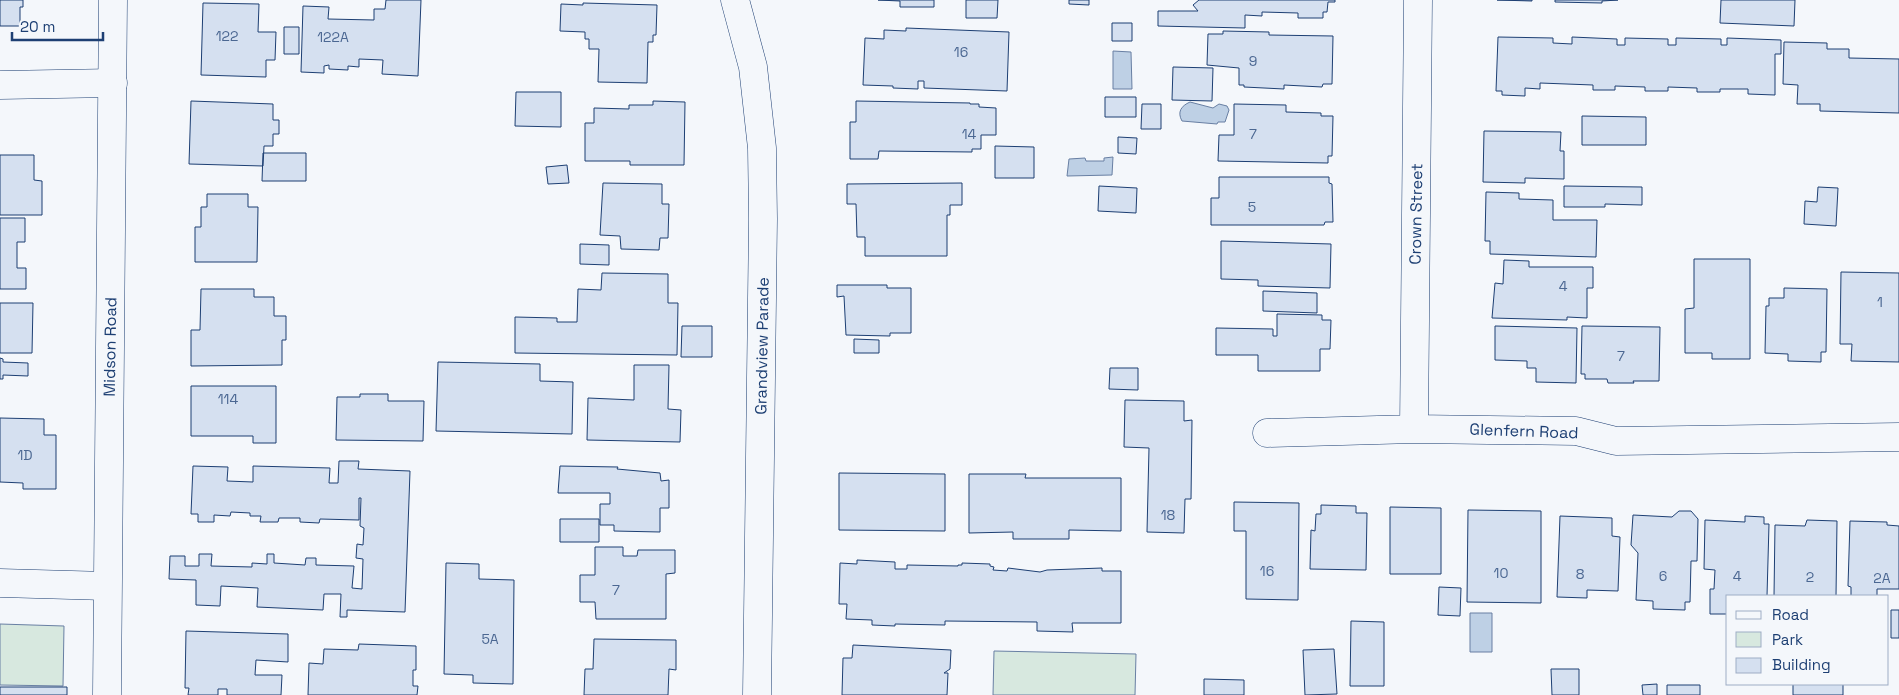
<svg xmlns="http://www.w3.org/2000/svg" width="1899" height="695" viewBox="0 0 1899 695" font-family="'Space Grotesk',sans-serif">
<rect width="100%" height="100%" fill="#f4f7fb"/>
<path fill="#d7e8df" stroke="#687fa3" d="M 0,624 L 64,626 L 63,686 L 0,685 Z
M 994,651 L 1136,654 L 1135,695 L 993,695 Z"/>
<path fill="#bed0e5" stroke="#687fa3" d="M 1113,51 L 1131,52 L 1132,89 L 1113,89 Z
M 1190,102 L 1213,108 L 1219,104 L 1227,106 L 1229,110 L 1225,122 L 1218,122 L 1217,124 L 1182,121 C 1177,112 1181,106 1190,102 Z
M 1113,157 L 1112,175 L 1067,176 L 1069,159 L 1085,158 L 1086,161 L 1104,161 L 1104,158 Z
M 1470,613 L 1492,613 L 1492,652 L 1470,652 Z"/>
<path fill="#d5e0f0" stroke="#1d3f73" d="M 0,0 L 23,0 L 23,7 L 20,7 L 20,26 L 0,26 Z
M 386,0 L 421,0 L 418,76 L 382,74 L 383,60 L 359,59 L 359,67 L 348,66 L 348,70 L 329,69 L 329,65 L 324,66 L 324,73 L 301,72 L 303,6 L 329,7 L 328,19 L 374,20 L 374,9 L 385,9 Z
M 878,0 L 934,0 L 934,7 L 900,7 L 900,1 Z
M 966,0 L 998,0 L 997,18 L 966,18 Z
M 1069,0 L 1089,0 L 1089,5 L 1069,4 Z
M 1199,0 L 1335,0 L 1335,2 L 1328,2 L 1327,12 L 1323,12 L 1323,18 L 1298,18 L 1298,13 L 1262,12 L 1262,16 L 1245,15 L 1245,28 L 1158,26 L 1158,11 L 1198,11 L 1193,5 Z
M 1497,0 L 1532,0 L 1532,1 Z
M 1555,0 L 1618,0 L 1602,1 L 1602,3 L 1555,2 Z
M 1721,0 L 1795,0 L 1794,26 L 1720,23 Z
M 203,3 L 259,4 L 258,32 L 276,32 L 275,60 L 266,60 L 266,77 L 201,75 Z
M 583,3 L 657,5 L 656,35 L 653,35 L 653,42 L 648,42 L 647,83 L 598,82 L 599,49 L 589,49 L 589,39 L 585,39 L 585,32 L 560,31 L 561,4 L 583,5 Z
M 1112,23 L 1132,23 L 1132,41 L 1112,41 Z
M 284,27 L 299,27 L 299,54 L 284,54 Z
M 906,28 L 1009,32 L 1007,91 L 924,88 L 924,81 L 918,81 L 918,89 L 893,88 L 893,86 L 863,85 L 865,38 L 884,39 L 884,30 L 906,31 Z
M 1223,31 L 1269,32 L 1269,35 L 1333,36 L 1332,84 L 1323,84 L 1322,87 L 1284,85 L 1284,89 L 1244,87 L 1244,85 L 1239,85 L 1239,68 L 1207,65 L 1208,34 L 1223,34 Z
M 1498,37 L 1553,38 L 1553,43 L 1572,44 L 1572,37 L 1617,39 L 1617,45 L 1625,45 L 1625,38 L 1668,39 L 1668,45 L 1676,45 L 1676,38 L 1721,39 L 1721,45 L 1727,45 L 1727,38 L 1781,40 L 1781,54 L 1775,54 L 1775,95 L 1748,94 L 1748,89 L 1720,89 L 1720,92 L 1697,92 L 1697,88 L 1668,87 L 1668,91 L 1645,91 L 1645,87 L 1615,86 L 1615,90 L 1593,90 L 1593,85 L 1540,83 L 1540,89 L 1525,88 L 1525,96 L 1502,95 L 1502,91 L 1496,91 Z
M 1784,42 L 1827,43 L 1827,49 L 1849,49 L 1849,58 L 1899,59 L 1899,113 L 1820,111 L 1820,104 L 1797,104 L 1798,85 L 1783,84 Z
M 1173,67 L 1213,68 L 1212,101 L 1172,100 Z
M 516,92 L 561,92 L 561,127 L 515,126 Z
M 1105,97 L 1136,97 L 1136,117 L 1105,117 Z
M 191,101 L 273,104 L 273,120 L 279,120 L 279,134 L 273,134 L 273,146 L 264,146 L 263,166 L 189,164 Z
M 653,101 L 685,102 L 684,165 L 630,165 L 630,161 L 585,161 L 585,123 L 594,123 L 594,108 L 629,109 L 629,105 L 653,105 Z
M 856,101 L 970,103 L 970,104 L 979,104 L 979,107 L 996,108 L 996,135 L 981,135 L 981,149 L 972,149 L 972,152 L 879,151 L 878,159 L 850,159 L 850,122 L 856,122 Z
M 1142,104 L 1161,104 L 1161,129 L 1141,129 Z
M 1234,104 L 1286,105 L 1286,112 L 1321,113 L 1321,116 L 1333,116 L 1332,156 L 1328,156 L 1328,163 L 1218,161 L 1219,135 L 1234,135 Z
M 1582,116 L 1646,117 L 1646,145 L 1582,145 Z
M 1484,131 L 1561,132 L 1560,151 L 1564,151 L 1564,179 L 1525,178 L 1525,183 L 1483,182 Z
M 1118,137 L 1137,138 L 1136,154 L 1118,153 Z
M 995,146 L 1034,147 L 1034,178 L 995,178 Z
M 263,153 L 306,153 L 306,181 L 262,181 Z
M 0,155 L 34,155 L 34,180 L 42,181 L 42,215 L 0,215 Z
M 567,165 L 569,183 L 548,184 L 546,167 Z
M 1219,177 L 1329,177 L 1329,183 L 1332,184 L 1333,222 L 1325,222 L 1324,225 L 1211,225 L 1211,198 L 1219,198 Z
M 603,183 L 662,184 L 662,204 L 669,204 L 668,238 L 660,238 L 659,250 L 621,249 L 620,236 L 600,235 Z
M 962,183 L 962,205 L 950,205 L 950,215 L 947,215 L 947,256 L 865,256 L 865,237 L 857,237 L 856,204 L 847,204 L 847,184 Z
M 1099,186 L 1137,188 L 1136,213 L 1098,211 Z
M 1564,186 L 1642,187 L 1642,205 L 1605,204 L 1605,207 L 1564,207 Z
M 1818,187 L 1838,188 L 1836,226 L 1804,224 L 1805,201 L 1817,202 Z
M 1486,192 L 1519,193 L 1519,199 L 1553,200 L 1553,220 L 1597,220 L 1596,257 L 1490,254 L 1490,241 L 1485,241 Z
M 207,194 L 248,194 L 248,207 L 258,207 L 257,262 L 195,262 L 195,227 L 201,227 L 201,207 L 207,207 Z
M 0,218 L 25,218 L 25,242 L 17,242 L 17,268 L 26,268 L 26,289 L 0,289 Z
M 1221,241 L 1331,244 L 1330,288 L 1258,286 L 1258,280 L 1221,279 Z
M 580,244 L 609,245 L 609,265 L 580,264 Z
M 1694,259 L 1750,259 L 1750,359 L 1712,359 L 1712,353 L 1685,353 L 1685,309 L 1694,308 Z
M 1504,260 L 1529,261 L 1529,267 L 1593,267 L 1593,288 L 1587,288 L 1587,318 L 1567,317 L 1567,320 L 1492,318 L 1495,283 L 1503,284 Z
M 1841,272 L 1899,273 L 1899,362 L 1851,361 L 1852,344 L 1840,344 Z
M 602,273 L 668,274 L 668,303 L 678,303 L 677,355 L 515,353 L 515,317 L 557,318 L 557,322 L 577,322 L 578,289 L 601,290 Z
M 837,285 L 887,285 L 887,288 L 911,288 L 911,333 L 890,333 L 890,336 L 846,335 L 844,296 L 837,297 Z
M 1784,288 L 1827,289 L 1826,352 L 1821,352 L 1821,362 L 1788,361 L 1788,354 L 1765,353 L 1766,306 L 1769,306 L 1769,298 L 1784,298 Z
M 201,289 L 254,289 L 254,297 L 274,297 L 274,316 L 286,316 L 286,340 L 282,340 L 282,365 L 191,366 L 191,330 L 200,330 Z
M 1263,291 L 1317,293 L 1317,313 L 1263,311 Z
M 0,303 L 33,303 L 32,353 L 0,353 Z
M 1277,314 L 1322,315 L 1322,320 L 1331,320 L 1330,349 L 1320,349 L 1320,371 L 1258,371 L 1258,355 L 1216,355 L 1216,328 L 1273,329 L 1273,336 L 1277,336 Z
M 682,326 L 712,326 L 712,357 L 681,357 Z
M 1495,326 L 1577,328 L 1576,383 L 1536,382 L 1536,368 L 1527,368 L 1527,361 L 1495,360 Z
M 1582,326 L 1660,327 L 1659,381 L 1633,381 L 1634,383 L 1608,383 L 1607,379 L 1585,379 L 1585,374 L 1581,374 Z
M 854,339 L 879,340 L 879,353 L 854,353 Z
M 0,358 L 3,359 L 3,362 L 28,363 L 28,376 L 3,375 L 3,379 L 0,379 Z
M 438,362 L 540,364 L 540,381 L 573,382 L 572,434 L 436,431 Z
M 634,365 L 669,365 L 668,409 L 681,410 L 680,442 L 587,440 L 588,398 L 634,400 Z
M 1110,368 L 1138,368 L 1138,390 L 1109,389 Z
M 191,386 L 276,386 L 276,443 L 253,443 L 253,436 L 191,436 Z
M 360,394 L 388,394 L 388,401 L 424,401 L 423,441 L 336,440 L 337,397 L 360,397 Z
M 1125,400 L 1184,401 L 1184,421 L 1192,420 L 1191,499 L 1185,499 L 1184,533 L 1147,532 L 1149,448 L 1124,447 Z
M 0,418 L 44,419 L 44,435 L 56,435 L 56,489 L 23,489 L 23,483 L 0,482 Z
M 339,461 L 359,461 L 358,469 L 410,471 L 405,612 L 347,610 L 347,617 L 340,617 L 341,594 L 324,594 L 323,610 L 257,607 L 258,588 L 221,586 L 220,606 L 196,605 L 196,580 L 169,579 L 170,556 L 185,556 L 185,566 L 199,566 L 199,554 L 212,554 L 211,566 L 252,567 L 252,563 L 267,564 L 267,554 L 274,554 L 274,563 L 305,565 L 306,558 L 316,558 L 316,565 L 354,566 L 352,588 L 362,589 L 363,559 L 356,558 L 357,544 L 363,545 L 364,528 L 360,526 L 361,498 L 359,498 L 359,520 L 320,519 L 319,523 L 300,522 L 300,518 L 279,518 L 278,522 L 260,522 L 261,516 L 250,516 L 250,513 L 231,512 L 230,516 L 214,515 L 214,522 L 198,522 L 198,514 L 191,514 L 193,466 L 228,467 L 227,481 L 253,482 L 253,466 L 330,468 L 329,483 L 338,483 Z
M 560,466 L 618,467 L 617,469 L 660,473 L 661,481 L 669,480 L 669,508 L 660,508 L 660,532 L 614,531 L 614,525 L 600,525 L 600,504 L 610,504 L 610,493 L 558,493 Z
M 839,473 L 945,474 L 945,531 L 839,530 Z
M 969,474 L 1026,474 L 1025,478 L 1121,478 L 1121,531 L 1069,530 L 1069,539 L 1013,539 L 1013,532 L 969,533 Z
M 1234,502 L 1299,503 L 1298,600 L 1246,599 L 1246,531 L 1234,531 Z
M 1321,505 L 1356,506 L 1356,513 L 1367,513 L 1366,570 L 1310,569 L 1311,530 L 1315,531 L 1316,514 L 1321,514 Z
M 1390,507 L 1441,508 L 1441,574 L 1390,574 Z
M 1468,510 L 1541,511 L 1541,603 L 1467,602 Z
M 1679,511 L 1691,511 L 1698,519 L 1697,561 L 1691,561 L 1690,602 L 1685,602 L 1685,610 L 1653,609 L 1653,601 L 1636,600 L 1638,553 L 1631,545 L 1633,515 L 1672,517 Z
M 1560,516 L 1612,518 L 1612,536 L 1620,537 L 1618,591 L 1587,590 L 1587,598 L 1557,597 Z
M 1745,516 L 1764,517 L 1764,524 L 1769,524 L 1767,596 L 1728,596 L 1728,614 L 1710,614 L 1710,589 L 1714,589 L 1715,570 L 1704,569 L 1705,520 L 1745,522 Z
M 560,519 L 599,519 L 599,542 L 560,542 Z
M 1807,520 L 1837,521 L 1836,596 L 1774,596 L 1775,525 L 1805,526 Z
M 1850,521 L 1887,522 L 1887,525 L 1899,526 L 1899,589 L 1877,589 L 1877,596 L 1851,596 L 1851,587 L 1848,586 Z
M 595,547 L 623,547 L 623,556 L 637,556 L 638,550 L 675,550 L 675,573 L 666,574 L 666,619 L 596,619 L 595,602 L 580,602 L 580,575 L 595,575 Z
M 857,560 L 895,562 L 895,569 L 907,569 L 907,565 L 958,566 L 958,565 L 962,565 L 962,563 L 990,564 L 990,566 L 994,567 L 993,570 L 1007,571 L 1008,568 L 1040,572 L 1047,570 L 1102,568 L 1102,571 L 1121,571 L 1121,623 L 1072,623 L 1073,632 L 1037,631 L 1037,622 L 945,621 L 945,625 L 895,624 L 895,626 L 872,625 L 872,620 L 846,619 L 847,604 L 839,604 L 840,563 L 857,564 Z
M 446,563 L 479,564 L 479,579 L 514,580 L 513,684 L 473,683 L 473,675 L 444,674 Z
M 1439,587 L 1461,588 L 1460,616 L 1438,615 Z
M 1891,610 L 1899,610 L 1899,638 L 1891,638 Z
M 1351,621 L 1384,622 L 1384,686 L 1350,686 Z
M 186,631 L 288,634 L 288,662 L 256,660 L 255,675 L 282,675 L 281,695 L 227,695 L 227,689 L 218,689 L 218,695 L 188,695 L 189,688 L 185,688 Z
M 594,639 L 676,640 L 676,670 L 669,669 L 668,695 L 584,695 L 585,669 L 593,669 Z
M 359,644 L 416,646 L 416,670 L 413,670 L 413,686 L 418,686 L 417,695 L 308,695 L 309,663 L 323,664 L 324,649 L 358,650 Z
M 853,645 L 951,650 L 950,669 L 944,673 L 948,673 L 947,695 L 842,695 L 843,658 L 852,658 Z
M 1334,649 L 1337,694 L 1305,695 L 1303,650 Z
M 1551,669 L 1579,669 L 1579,695 L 1552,695 Z
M 1204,679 L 1244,680 L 1244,695 L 1204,695 Z
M 1657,684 L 1657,695 L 1643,695 L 1642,685 Z
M 1793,684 L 1843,684 L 1843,695 L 1793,695 Z
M 1667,685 L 1700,685 L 1700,695 L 1667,695 Z
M 0,687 L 67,687 L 67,695 L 0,695 Z"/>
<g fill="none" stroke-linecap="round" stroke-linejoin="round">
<g stroke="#1d3f73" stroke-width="29">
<path id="street" d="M 735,0 L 753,67 L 762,148 L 763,219 L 757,695
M 0,85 L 113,83
M 1414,429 L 1418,0
M 1267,433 L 1414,429 L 1576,431 L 1616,441 L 1899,437
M 0,583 L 107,586"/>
</g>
<g stroke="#1d3f73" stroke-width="29">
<path id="secondary" d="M 107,695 L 113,0"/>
</g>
<use href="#street" stroke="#f4f7fb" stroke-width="28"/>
<use href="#secondary" stroke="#f4f7fb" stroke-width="28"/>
</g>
<g text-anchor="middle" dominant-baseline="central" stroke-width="4" stroke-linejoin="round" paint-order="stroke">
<g font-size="14" fill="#4b6792">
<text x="227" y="36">122</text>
<text x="333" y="37">122A</text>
<text x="961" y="52">16</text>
<text x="1253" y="61">9</text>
<text x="969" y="134">14</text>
<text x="1253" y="134">7</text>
<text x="1252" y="207">5</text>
<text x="1563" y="286">4</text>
<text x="1880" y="302">1</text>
<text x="1621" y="356">7</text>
<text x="228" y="399">114</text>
<text x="25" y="455">1D</text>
<text x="1168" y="515">18</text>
<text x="1267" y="571">16</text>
<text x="1501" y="573">10</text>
<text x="1580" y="574">8</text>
<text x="1663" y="576">6</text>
<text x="1737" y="576">4</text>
<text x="1810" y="577">2</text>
<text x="1882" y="578">2A</text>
<text x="616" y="590">7</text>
<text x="490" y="639">5A</text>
</g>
<g font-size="16" fill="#1d3f73" stroke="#f4f7fb">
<text transform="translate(1416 214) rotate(-89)">Crown Street</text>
<text transform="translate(762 346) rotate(-89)">Grandview Parade</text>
<text transform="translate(110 347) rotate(-89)">Midson Road</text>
<text transform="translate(1524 431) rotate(2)">Glenfern Road</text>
</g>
</g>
<rect x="1726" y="595" width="162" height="90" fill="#f4f7fb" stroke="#9eadc5"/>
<rect x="1736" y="611" width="25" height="8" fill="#f4f7fb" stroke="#9eadc5"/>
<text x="1772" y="620" font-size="15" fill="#1d3f73">Road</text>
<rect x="1736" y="632" width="25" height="15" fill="#d7e8df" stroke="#9eadc5"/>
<text x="1772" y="645" font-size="15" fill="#1d3f73">Park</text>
<rect x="1736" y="658" width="25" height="15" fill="#d5e0f0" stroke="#9eadc5"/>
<text x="1772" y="670" font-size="15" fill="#1d3f73">Building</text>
<path d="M12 32v8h91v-8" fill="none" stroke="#1d3f73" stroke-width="2.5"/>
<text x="20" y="32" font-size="15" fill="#1d3f73" stroke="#f4f7fb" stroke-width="4" paint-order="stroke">20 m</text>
</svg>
